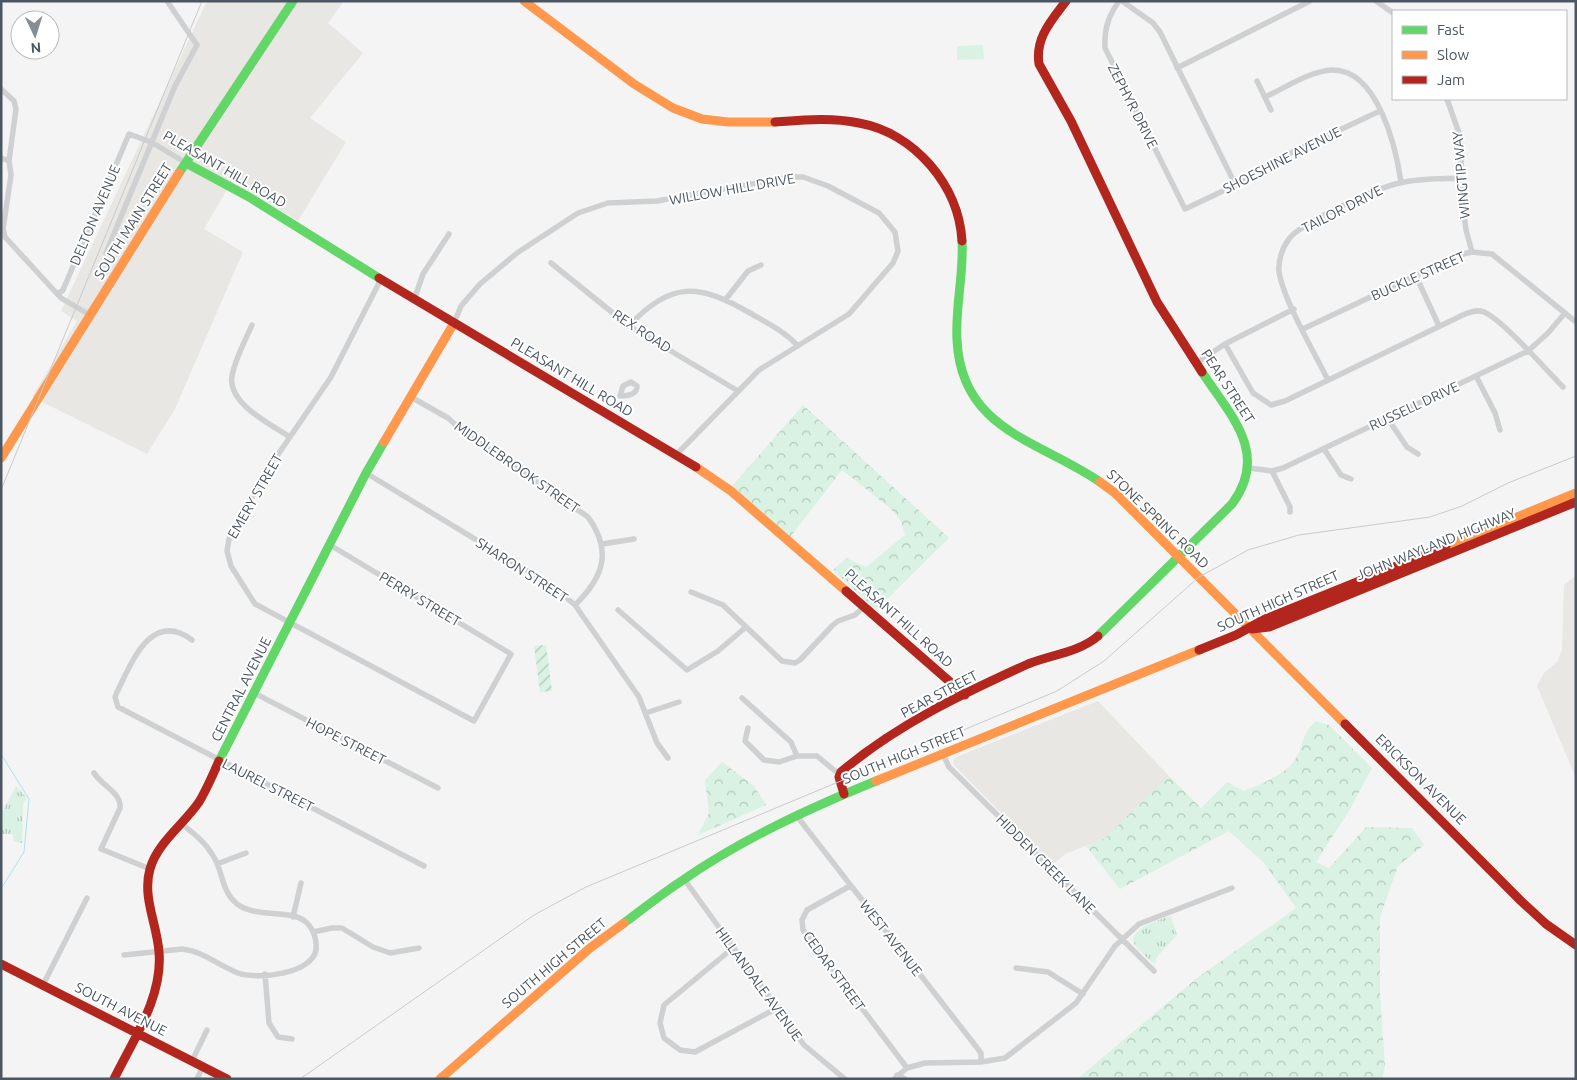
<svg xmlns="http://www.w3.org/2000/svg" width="1577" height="1080" viewBox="0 0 1577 1080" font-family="Ubuntu,sans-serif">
<defs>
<pattern id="grass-tufts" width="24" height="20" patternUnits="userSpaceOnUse" patternTransform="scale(1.25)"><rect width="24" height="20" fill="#d9f2e3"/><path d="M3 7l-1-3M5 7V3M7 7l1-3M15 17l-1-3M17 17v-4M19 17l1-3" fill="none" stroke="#b2c7bb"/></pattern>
<pattern id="forest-crowns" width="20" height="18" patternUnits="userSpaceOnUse" patternTransform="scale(1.25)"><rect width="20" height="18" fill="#d9f2e3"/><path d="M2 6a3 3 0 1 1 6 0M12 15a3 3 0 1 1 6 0" fill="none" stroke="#b2c7bb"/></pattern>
<pattern id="garden-furrows" width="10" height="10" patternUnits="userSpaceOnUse" patternTransform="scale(1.25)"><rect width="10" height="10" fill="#d9f2e3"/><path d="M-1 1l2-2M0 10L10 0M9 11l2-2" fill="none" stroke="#b2c7bb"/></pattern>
</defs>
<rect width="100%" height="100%" fill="#f4f4f4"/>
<path fill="#e8e7e3" d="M 207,1 L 344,1 L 328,23 L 363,53 L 310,118 L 346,142 L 298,221 L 232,181 L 204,229 L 243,252 L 175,409 L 147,454 L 32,397 L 77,321 L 61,311 Z
M 1576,575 L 1576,778 L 1537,686 L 1544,673 L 1557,662 L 1562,650 L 1564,585 Z
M 1098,701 L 1169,776 L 1105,838 L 1065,854 L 1052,865 L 954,765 L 953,761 L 956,757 Z"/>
<path fill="url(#grass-tufts)" d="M 16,786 L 27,798 L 23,804 L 22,843 L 13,841 L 13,834 L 1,834 L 1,814 Z
M 1171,916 L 1177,935 L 1156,958 L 1155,965 C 1149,959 1140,952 1135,945 C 1125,930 1161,919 1171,916 Z"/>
<path fill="url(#forest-crowns)" d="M 803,405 L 949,538 L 876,610 L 833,570 L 846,558 L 866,567 L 905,535 L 901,521 L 890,508 L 842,470 L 790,537 L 732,486 Z
M 1316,721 L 1329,725 L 1372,768 L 1349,811 L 1316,862 L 1329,868 L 1366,827 L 1412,828 L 1424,845 L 1398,866 L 1380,917 L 1380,992 L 1385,1067 L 1382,1079 L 1077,1079 L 1197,978 L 1296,908 L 1264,863 L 1229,831 L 1120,889 L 1086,846 L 1105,838 L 1169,776 L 1201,808 L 1227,782 L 1244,791 C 1260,784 1288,774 1296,758 C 1305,742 1301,735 1316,721 Z
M 722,762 L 754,786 L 766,805 L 698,835 L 709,813 L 705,780 Z"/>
<path fill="url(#garden-furrows)" d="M 546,645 L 552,691 L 540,692 L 534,646 Z"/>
<path fill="#d9f2e3" d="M 983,45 L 984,59 L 957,60 L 957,46 Z"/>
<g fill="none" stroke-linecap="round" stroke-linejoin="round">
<path stroke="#aee2f0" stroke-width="1" d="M 1,754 L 29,799 L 24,852 L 1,889"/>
<path stroke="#ced0d2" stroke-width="5.5" d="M 1119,1 C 1108,17 1104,29 1105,48 L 1185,209 L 1246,180 L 1280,158 L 1380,111
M 1122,1 L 1153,23 L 1160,32 L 1235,184
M 1376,1 L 1393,13
M 1177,68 L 1310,1
M 1257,81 L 1271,110
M 1,89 L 14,101 L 16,109 L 9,161 L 1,158
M 1265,97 C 1285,88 1310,71 1332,70 C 1378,69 1396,148 1401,182
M 1447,99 L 1460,136 L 1463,205 L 1466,230 L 1472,252
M 9,161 L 11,175 L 3,229 L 5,237 L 61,298 L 90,315
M 106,253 L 175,86 L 197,45 L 167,1
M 551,263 L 629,326 L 738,391
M 1416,276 L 1439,326
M 58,294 L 63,290 L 129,134 L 151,142 L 186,163
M 726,299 L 748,271 L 761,265
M 414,300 L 423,274 L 449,234
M 454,323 L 461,306 L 480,284 L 517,253 L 578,213 L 608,203 L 657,201 L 790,177 L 803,177 L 828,186 L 879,213 L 895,232 L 898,251 L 893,263 L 849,314 L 759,370 L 676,455
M 252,325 C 245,341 235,359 232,376 C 227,403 270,424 290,437
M 629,326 C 671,280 700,284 750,313 C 767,323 784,331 797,345
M 1303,329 L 1459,255 L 1472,252 L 1492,254 L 1576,322
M 1225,344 L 1253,393 L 1271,405 L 1285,401 L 1465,314 C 1471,312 1477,309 1484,312 C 1504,321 1545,369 1563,387
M 1196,363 L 1225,344 L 1294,309
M 1476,376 L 1495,413 L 1500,430
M 1328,380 C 1314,352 1284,301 1279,272 C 1278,261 1282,248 1289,239 C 1300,223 1379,187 1400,183 C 1420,178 1441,179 1462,178
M 631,382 L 637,386 C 637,395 628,396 620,396 L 623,386 Z
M 411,397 L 448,418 L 466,434 L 588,517 C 613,551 603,578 575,605
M 1388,419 L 1407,447 L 1418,454
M 1324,449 L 1341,475 L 1351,479
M 1249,468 L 1272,471 L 1283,468 L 1528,351 L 1548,333 L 1565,313
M 1272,471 L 1290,507 L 1290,512
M 366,473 L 554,587 L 575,605 L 639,697 L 657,743 L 668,758
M 602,544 L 634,539
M 330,545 L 511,654 L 474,721 L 255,604 L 231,566 L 227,551 L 229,539 L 264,475 L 331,377 L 381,279
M 691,592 L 723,605 L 782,661 L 795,663 L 800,660 L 832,626 L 838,621 L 855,615 L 865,606
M 618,610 L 687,670 L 718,651 L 746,627
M 192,640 C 151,609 131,664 117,692 L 115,697 L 118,707 L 424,866
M 254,693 L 438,788
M 742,698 L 791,742 L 797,756
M 646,713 L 679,702
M 748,728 L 745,741 L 764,760 L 779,762 L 797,756 L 817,756 L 840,775
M 943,754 L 949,767 L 1154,971
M 94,773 C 101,785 122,793 120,808 L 101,849 L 150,869
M 796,815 L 971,1040 L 981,1053 L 981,1062
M 217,864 L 246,853
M 684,879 L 804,1045 L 845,1079
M 850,886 L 807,910 L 802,920 L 803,930 L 907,1068
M 293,917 L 301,883
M 313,932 L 332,928 L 342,928 L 373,947 L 390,953 L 419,948
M 733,948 L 664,1005 L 660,1023 L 664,1038 L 680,1050 L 695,1052 L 777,1008
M 124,955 L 182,949 C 203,951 219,966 238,973 C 257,980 312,974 316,950 C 317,941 314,929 306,922 C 290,908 257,919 237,904 C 220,890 224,871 212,854 C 205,842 193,833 182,824
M 1016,968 L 1048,972 L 1083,994
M 265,974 L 269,1023 L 278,1037 L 292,1039
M 43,985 L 87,898
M 192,1061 L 207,1030
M 897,1075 L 905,1079
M 197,1079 L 203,1066
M 894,1079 L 907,1068 L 925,1063 L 981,1062 L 1005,1058 L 1076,1003 L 1115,946 L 1139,924 L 1232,888"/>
<path stroke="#63d668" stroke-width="9" d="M 186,163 L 249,197 L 379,278
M 179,173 L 293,1
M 962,241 C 964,274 955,307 957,340 C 961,431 1041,441 1100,482
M 1098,636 L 1232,504 C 1270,453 1230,415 1202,372
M 219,761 L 366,473 L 384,442
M 624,923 C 644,908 663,893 683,880 C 742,839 810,808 876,781"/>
<path stroke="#ff974d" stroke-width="9" d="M 524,1 L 634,84 L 673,108 L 702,119 L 728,122 L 775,122
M 384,442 L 454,323
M 1,458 L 179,173
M 696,467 L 731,491 L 846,591
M 1100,482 L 1115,493 L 1345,724
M 1446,546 L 1576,493
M 876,781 L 1199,650
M 440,1079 L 590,948 L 624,923"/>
<path stroke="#b3261e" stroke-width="9" d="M 1066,1 C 1051,21 1035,38 1039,64 L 1071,121 L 1157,302 L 1202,372
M 775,122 C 802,120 831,117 859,123 C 914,133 959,185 962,241
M 379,278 L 696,467
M 846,591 L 965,695
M 1252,629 L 1269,627 L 1576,502
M 1199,650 L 1236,635 L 1263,620 L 1446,546
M 1345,724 L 1521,901 L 1546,924 L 1576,945
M 844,794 L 839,777 L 841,772 C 896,725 962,694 1028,664 C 1050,655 1080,652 1098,636
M 1,964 L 227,1079
M 114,1079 C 133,1040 163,997 159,952 C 157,924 142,897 150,869 C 157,843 184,824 199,802 C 207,789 213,774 219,761"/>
<path stroke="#c9cacc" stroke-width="1" d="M 1,490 L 202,1
M 300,1079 L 534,915 L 586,887 L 1057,691 L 1104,661 L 1199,577 L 1248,550 L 1299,535 L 1430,517 L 1462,506 L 1508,483 L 1576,456"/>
</g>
<g text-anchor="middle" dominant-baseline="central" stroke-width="4" stroke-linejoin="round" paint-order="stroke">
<g font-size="14" fill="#4a5661" stroke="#fff">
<text transform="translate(1133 106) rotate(63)">ZEPHYR DRIVE</text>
<text transform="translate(1282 160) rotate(-27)">SHOESHINE AVENUE</text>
<text transform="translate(225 169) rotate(30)">PLEASANT HILL ROAD</text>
<text transform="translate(1461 175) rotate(-95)">WINGTIP WAY</text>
<text transform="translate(732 189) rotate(-10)">WILLOW HILL DRIVE</text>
<text transform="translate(1342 209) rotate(-27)">TAILOR DRIVE</text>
<text transform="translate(95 215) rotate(-67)">DELTON AVENUE</text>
<text transform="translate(133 221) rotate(-58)">SOUTH MAIN STREET</text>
<text transform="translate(1418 276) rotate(-24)">BUCKLE STREET</text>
<text transform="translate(642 331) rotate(33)">REX ROAD</text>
<text transform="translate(572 377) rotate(31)">PLEASANT HILL ROAD</text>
<text transform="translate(1228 386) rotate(57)">PEAR STREET</text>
<text transform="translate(1414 406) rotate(-25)">RUSSELL DRIVE</text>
<text transform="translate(517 467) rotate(35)">MIDDLEBROOK STREET</text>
<text transform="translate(255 496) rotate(-60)">EMERY STREET</text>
<text transform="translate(1158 519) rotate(44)">STONE SPRING ROAD</text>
<text transform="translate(1436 544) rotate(-22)">JOHN WAYLAND HIGHWAY</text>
<text transform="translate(522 570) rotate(33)">SHARON STREET</text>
<text transform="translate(420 599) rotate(31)">PERRY STREET</text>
<text transform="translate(1278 601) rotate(-24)">SOUTH HIGH STREET</text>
<text transform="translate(899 618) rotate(42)">PLEASANT HILL ROAD</text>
<text transform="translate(241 689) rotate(-63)">CENTRAL AVENUE</text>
<text transform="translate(939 694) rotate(-28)">PEAR STREET</text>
<text transform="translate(346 741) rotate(27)">HOPE STREET</text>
<text transform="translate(904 755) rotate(-22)">SOUTH HIGH STREET</text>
<text transform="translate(1421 779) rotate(45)">ERICKSON AVENUE</text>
<text transform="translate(268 785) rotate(27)">LAUREL STREET</text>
<text transform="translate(1046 864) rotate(45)">HIDDEN CREEK LANE</text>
<text transform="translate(891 938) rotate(52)">WEST AVENUE</text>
<text transform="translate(554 963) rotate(-40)">SOUTH HIGH STREET</text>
<text transform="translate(834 971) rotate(54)">CEDAR STREET</text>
<text transform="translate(759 984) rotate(54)">HILLANDALE AVENUE</text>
<text transform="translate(121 1009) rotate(27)">SOUTH AVENUE</text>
</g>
</g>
<rect width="1577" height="1080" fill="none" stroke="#4a5661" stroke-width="5"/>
<rect x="1392" y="10" width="175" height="90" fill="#ffffff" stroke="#b7bbc0"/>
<rect x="1402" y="26" width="25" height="8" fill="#63d668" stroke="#b7bbc0"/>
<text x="1437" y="35" font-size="15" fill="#4a5661">Fast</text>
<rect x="1402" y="51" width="25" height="8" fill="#ff974d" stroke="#b7bbc0"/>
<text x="1437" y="60" font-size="15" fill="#4a5661">Slow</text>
<rect x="1402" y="76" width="25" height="8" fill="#b3261e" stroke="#b7bbc0"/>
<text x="1437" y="85" font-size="15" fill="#4a5661">Jam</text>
<g transform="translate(35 35) rotate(176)"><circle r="24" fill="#ffffff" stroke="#b7bbc0"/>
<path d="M0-4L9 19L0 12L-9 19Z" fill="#868d94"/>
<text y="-8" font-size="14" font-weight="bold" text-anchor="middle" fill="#4a5661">N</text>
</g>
</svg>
